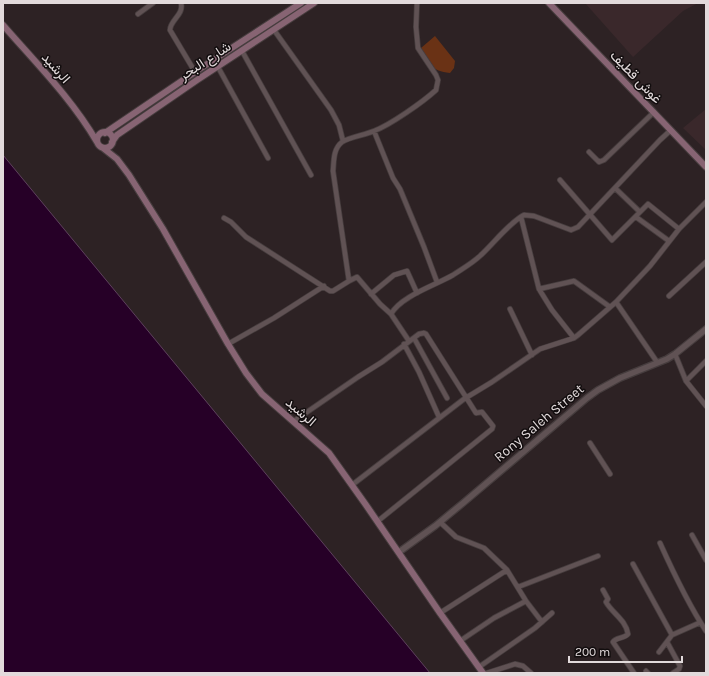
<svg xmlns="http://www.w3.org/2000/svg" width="709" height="676" viewBox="0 0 709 676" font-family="Karla,Vazirmatn,sans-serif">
<rect width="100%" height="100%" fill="#2d2224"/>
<path fill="#3a282b" d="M 585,3 L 698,3 L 683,11 L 633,57 Z
M 706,109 L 706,150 L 683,128 Z"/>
<path fill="#6a3215" d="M 435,36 L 455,61 L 454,68 L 450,73 C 431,71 429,64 421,48 Z"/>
<path fill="#260027" stroke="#5e415d" d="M 3,155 L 430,673 L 3,673 Z"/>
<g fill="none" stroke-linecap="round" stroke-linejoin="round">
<g stroke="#463d3e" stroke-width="6">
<path id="minor" d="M 181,3 C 184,15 170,20 170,30 L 195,72
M 138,14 L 153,3
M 274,30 L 331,110 L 339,125 L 343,141
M 242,51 L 311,175
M 218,67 L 268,158
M 374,131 L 393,178 L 400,189 L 424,247 L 437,282
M 589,152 L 599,162 L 604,160 L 654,112
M 560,180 L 612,240 L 648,204 L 679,229
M 615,188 L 640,212
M 521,217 L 539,289 L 552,310 L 574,338
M 636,217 L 669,241
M 224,218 L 231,222 L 246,237 L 330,291 L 333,291 L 349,281 L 357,277 L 380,304 L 391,314 L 409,341
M 349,281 L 333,171 C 334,161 333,149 342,142 C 349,137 365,135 374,131 C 390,125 423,102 436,90 L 438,80 L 436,75 L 418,48 L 416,27 L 417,3
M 539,289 L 574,281 L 610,307
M 371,294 L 394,275 L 407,271 L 417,293
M 669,296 L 706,262
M 616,302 L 657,362
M 510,309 L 532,355
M 391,314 C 401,296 436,285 453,275 C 462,269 473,263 481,255 C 493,244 510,222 524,215 L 534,216 L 571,230 L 578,227 L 660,140 L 671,130
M 414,338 L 447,398
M 228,344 L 274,318 L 324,286
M 404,344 L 419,372 L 439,417
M 675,354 L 686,381 L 706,406
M 686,381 L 706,361
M 294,421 L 358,377 L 382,362 L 419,334 L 424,333 L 426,334 L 476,413 L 482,412 L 493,426 L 492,429 L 378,521
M 590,443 L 610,474
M 352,485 L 464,399 L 492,382 L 540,349 L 574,338 L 578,335 L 616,302 L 650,266 L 679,229 L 706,202
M 440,522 L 456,537 L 484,548 L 507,570 L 526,601 L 542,622
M 692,535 L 706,560
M 660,543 C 674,574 688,604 706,631
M 633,564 L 672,635
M 518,587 L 598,556
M 603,590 L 608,599 L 606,602 C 612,613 626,620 628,634 C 624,639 616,637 613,642 L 634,673
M 440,613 L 507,570
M 460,641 L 494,618 L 526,601
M 667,642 L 680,666 L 679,669 L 673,673
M 659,652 L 672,635 L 699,623
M 479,667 L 535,628 L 552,613
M 646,671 L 648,673
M 487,673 L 515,664 L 523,666 L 531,673"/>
</g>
<g stroke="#463d3e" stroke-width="8">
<path id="tertiary" d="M 399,552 L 435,526 L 463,503 L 587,398 L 598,390 L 620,378 L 667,359 L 675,354 L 706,329"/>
</g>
<g stroke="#463d3e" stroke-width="8">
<path id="secondary" d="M 549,3 L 706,167
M 3,25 C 36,63 72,99 97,142
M97 140a8 8 0 1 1 16 0a8 8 0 1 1-16 0Z
M 105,133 L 195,72 L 301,3
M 112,142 L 117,135 L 197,80 L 314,3
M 103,148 L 117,159 L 129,175 L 163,229 L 228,344 L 246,373 L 262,394 L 329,453 L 366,505 L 440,613 L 483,673"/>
</g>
<use href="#minor" stroke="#605254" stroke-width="4.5"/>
<use href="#tertiary" stroke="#605254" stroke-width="5.5"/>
<use href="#secondary" stroke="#876473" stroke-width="6"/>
</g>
<g text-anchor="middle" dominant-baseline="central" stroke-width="3" stroke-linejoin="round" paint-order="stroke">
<g font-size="14" fill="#e2dadb" stroke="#120d0e">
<text transform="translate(205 61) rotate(-33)">شارع البحر</text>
<text transform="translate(56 68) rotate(49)">الرشيد</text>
<text transform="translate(636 77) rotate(46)">غوش قطيف</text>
<text transform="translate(301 412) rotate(41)">الرشيد</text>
<text transform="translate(539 423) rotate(-40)">Rony Saleh Street</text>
</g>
</g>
<rect width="709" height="676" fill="none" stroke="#e2dadb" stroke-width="8"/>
<path d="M569 656v6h113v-6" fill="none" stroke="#e2dadb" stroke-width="2"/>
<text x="575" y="656" font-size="12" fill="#e2dadb" stroke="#120d0e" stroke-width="3" paint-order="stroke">200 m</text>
</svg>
